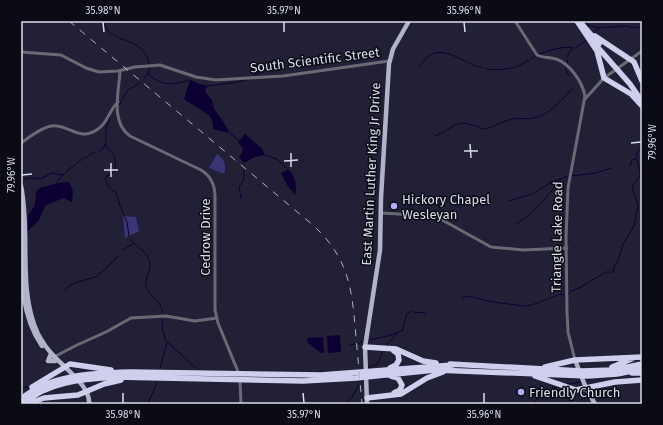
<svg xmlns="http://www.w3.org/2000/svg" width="663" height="425" viewBox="0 0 663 425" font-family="'Fira Sans',sans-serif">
<rect width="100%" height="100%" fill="#212036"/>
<path fill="#3b3475" d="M 217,154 C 224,158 227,166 224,174 L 209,168 Z
M 123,216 L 136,217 L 139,231 L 125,238 Z"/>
<path fill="#0c0033" d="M 190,80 L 200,84 L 209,86 L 205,89 C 206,95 209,95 212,100 C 213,102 213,106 214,109 C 218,114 229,129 229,133 L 213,129 C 213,126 213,122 212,120 C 210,113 190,104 184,99 Z
M 245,134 L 262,149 L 265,155 L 255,157 L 244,163 L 239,157 L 241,154 L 243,149 L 238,142 Z
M 287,170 L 290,171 C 296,178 297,187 295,195 L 287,185 L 281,173 Z
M 69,182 L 73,191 L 72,202 L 63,198 L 45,206 L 39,220 L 28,231 L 28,216 L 35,205 L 36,192 L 39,188 L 58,183 Z
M 340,335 L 341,352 L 328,353 L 327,336 Z
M 323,337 L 324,353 L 321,353 L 307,342 L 307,338 Z"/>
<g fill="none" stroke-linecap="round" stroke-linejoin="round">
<path stroke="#0c0033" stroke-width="1" d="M 103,21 C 104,24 105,27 107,30 C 118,43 146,39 149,65
M 586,21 L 588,25 L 599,28 L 623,26 L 637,28 L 642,26
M 594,34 L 598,29
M 575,48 L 587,40
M 539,54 C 546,51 566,45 573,48
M 567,57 L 572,48
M 567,63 L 568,59
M 420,66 C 422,63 424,60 426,58 C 443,42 465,65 483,68
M 566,66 L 566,70 L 569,75
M 149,68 L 149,75 C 164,87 173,85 189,80
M 486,69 C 507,71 519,68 535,56
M 254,75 L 259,73 L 261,69 L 270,69 L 276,67
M 144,79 L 148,73
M 237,82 L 247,80
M 209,86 L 236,82
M 119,105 L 128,90 L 140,83
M 485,129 C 495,127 503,121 512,119 C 519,117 527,120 534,118 C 549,115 562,100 572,89
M 229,132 L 239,141
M 435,136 C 459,126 454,117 483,129
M 106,140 L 106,128 L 110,117
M 105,145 C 115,157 116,154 115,171 L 106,177 L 105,179 L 110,189 L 116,192 L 120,206 L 127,222 L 129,236
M 99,151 L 104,147 L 106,141
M 264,155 L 277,159 L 288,170
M 85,158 L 95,152
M 78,162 L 84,158
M 629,165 L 631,165 L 632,160 L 636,159
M 66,172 L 77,163
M 571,176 L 596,173 L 611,168
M 24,179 L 32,178 L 40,179 L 52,173 L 61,175 L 64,174
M 56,183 L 63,175
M 241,198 L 239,187 L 244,180 L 244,170
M 508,201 L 532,194 L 550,183 L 568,176
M 516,224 C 534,214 547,197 559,181
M 131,239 C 135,247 144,249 148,257 C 154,267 144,278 146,288 C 153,299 158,297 163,312
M 123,250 L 133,244
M 613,272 L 614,266 L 618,261 L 623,244 L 634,226 L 638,205 L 632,188 L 634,184 L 640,176 C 640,163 631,157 642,146
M 65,290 C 73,280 86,281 97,276 C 105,271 111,263 118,256
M 569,294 L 571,291 L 579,288 L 606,272 L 611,272
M 462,298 L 468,296 L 473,297 L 493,302 L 524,306 L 532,305 L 561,294 L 564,295
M 414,312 L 425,313
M 163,320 L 162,327 L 165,340 L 196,368
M 370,340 L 391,335 L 398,332
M 358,343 L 362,342
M 350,345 L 355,344
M 386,346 L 398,332 L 402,331 L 407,314 L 412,311
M 160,368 L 167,343
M 370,370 L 369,367 L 377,364 L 383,351
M 586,380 L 591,380
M 362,382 L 363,381
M 567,383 L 570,384 L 581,382
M 21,388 L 28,387
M 552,388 L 557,387
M 581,401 L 586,393
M 148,404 L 157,382
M 344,404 L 352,397 L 359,385
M 532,404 L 544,393 L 549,391
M 576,404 L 577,404"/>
<path stroke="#6a6a76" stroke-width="3" d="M 515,21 L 537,55 C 543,58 549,57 556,59 C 570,64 582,81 585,96 L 568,188 L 566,238 L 567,312 L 568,332 L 575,360
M 21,52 L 61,55 L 86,68 L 99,72 L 118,71 L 135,67 L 160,65 L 196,77 L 216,80 L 283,76 L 389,61
M 120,71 C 119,92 110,122 130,136 L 201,170 C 211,176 215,186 215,197 L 215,310 L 218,323 L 239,374
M 585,99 L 604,78 L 642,51
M 21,143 C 30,137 40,128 51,126 C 68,123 79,143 98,129 C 108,123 109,110 118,102
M 381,213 L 435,216 L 491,247 L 523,250 L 567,248
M 52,358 L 77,345 L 106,332 L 131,318 L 166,316 L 195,321 L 217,318
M 240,380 L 241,404"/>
<path stroke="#b2b2cb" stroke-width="4.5" d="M 21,186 C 31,233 17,290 38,334 C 42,341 46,348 52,354 C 63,367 91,386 89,404
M 21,211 C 23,255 15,307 42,346
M 50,356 L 48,361 L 55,361
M 575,360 L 586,388 L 595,404
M 367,404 L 365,347 L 380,250 L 381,198 L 389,64 L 393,49 L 409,21"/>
<path stroke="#cecfed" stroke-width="5.5" d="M 577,21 L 597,51 L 604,78 L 631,94 L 642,106
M 580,22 L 599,44
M 595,36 L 634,62 L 642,81
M 594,43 L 630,84 L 641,100
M 365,347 L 396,349 L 423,361 L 436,363
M 450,364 L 582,371 L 613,370 L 642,364
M 545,367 L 575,360 L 642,357
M 612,367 L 634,358
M 390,368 L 396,365 L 399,360 L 398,354 L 393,350
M 632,373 L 642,373
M 391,376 L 398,378 L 402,385 L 400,390 L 394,393
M 535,376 L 576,390 L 615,382 L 642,380
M 32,387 L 70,364 L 111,370
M 367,398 L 401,394 L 427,378 L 443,372
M 21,399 C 50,374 95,373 131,372 L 321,375 L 453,365
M 23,404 C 46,382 83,379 114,377 L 303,381 L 356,378 L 435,370 L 588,376 L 617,374 L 642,369
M 27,404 L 44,398 L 78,395 L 104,384 L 121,380"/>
<path stroke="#b0b0c1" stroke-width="1" stroke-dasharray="7 7" stroke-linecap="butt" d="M 69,21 L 314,226 C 350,260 352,290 356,337 C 358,359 360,382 362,404"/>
</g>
<path fill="none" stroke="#dbdceb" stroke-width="1.5" d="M 103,22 L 104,32M 284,22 L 284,32M 464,22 L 465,32M 631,143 L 641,142M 470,144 L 471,158M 464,151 L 478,151M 291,153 L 291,167M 284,161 L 298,160M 111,163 L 111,177M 104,170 L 118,170M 22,175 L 32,174M 123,393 L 123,403M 303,393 L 304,403M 484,393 L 484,403"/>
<g fill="#afaefa" stroke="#0b0b15" stroke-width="1.5">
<circle cx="394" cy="206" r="4"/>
<circle cx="521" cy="392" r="4"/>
</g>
<g text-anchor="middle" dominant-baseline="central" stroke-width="3" stroke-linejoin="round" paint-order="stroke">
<g font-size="13" fill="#dbdceb" stroke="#0b0b15">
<text transform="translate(315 60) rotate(-7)">South Scientific Street</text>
<text transform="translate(371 174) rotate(-87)">East Martin Luther King Jr Drive</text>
<text transform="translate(205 237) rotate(-90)">Cedrow Drive</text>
<text transform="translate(557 237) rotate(-89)">Triangle Lake Road</text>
</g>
<g font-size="13" fill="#dbdceb" stroke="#0b0b15" text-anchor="start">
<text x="402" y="199">Hickory Chapel<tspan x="402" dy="15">Wesleyan</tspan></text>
<text x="529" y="392">Friendly Church</text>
</g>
</g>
<rect width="663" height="425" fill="none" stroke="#0b0b15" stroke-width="44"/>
<rect x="22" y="22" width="619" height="381" fill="none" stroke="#dbdceb" stroke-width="1.5"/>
<g font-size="10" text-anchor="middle" fill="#dbdceb">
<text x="103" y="14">35.98°N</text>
<text x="284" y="14">35.97°N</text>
<text x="464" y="14">35.96°N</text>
<text transform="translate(652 142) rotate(-90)" y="4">79.96°W</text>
<text transform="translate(11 175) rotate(-90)" y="4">79.96°W</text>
<text x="123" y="418">35.98°N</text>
<text x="304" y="418">35.97°N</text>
<text x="484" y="418">35.96°N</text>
</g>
</svg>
